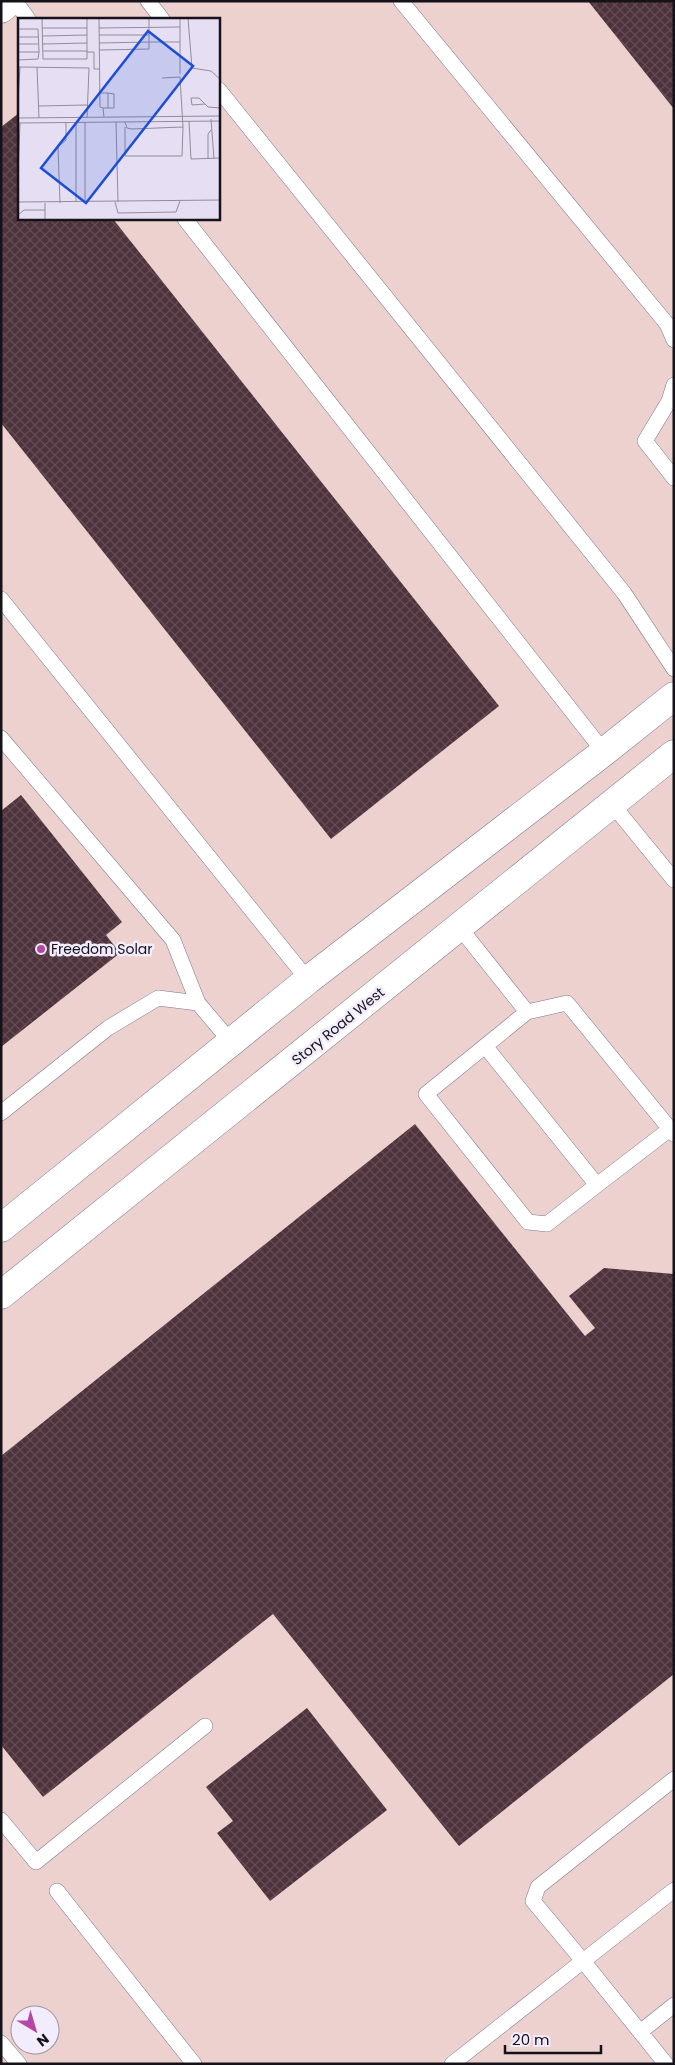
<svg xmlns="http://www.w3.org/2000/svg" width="675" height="2065" viewBox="0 0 675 2065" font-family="Poppins,sans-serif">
<defs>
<pattern id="building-cross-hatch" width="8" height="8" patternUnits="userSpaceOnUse" patternTransform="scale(1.25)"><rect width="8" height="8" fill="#4e323c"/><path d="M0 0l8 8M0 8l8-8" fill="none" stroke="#634d55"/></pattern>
</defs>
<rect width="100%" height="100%" fill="#e6def2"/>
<path fill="#ecd1cf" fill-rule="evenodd" d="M 1,1 L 674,1 L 674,2064 L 1,2064 ZM 19,19 L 219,19 L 219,219 L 19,219 ZM 20,2015 L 50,2015 L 50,2045 L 20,2045 Z"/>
<path fill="url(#building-cross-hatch)" d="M 588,1 L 674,1 L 674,109 Z
M 19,113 L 19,219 L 113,219 L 499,706 L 331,839 L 1,423 L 1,127 Z
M 21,795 L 122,922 L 106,935 L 120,953 L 1,1047 L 1,811 Z
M 415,1124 L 585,1336 L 595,1328 L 569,1296 L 604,1268 L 674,1274 L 674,1674 L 459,1846 L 273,1614 L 43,1797 L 1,1745 L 1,1456 Z
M 307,1708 L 387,1810 L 270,1901 L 217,1833 L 233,1821 L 206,1787 Z"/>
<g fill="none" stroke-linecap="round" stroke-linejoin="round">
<g stroke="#7e788a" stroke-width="16">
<path id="service" d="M 15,1 L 28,19
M 148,1 L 162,19
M 401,1 L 667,324 L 674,340
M 219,90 L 624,593 L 674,669
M 185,219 L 604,752
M 674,385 L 669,401 L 645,441 L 674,478
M 1,599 L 308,980
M 1,738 L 173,940 L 198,1003
M 612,804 L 674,880
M 460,928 L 527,1012 L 567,1003 L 674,1134
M 527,1012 L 426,1094 L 528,1222 L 547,1224 L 597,1185
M 485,1046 L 597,1185 L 670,1129
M 1,1113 L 108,1028 L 158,998 L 198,1003 L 231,1042
M 674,1779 L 538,1887 L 533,1901 L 583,1961 L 674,1890
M 1,1820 L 36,1862 L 205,1726
M 57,1891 L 194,2064
M 640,2032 L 674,2005
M 1,2043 L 19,2064
M 452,2064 L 583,1961 L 666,2064"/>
</g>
<g stroke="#7e788a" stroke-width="29">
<path id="minor" d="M 1,9 L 11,1"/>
</g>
<g stroke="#7e788a" stroke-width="29">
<path id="tertiary" d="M 1,1228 L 308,980 L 604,752 L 674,696
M 1,1295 L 674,754"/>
</g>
<use href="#service" stroke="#fff" stroke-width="15"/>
<use href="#minor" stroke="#fff" stroke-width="28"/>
<use href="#tertiary" stroke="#fff" stroke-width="28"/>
</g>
<circle fill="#b647a5" stroke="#f2ecfc" stroke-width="2" cx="41" cy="949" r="5"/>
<g text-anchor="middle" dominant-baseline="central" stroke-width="5" stroke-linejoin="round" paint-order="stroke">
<g font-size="14" fill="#151219" stroke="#f2ecfc" text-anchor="start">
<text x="51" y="949">Freedom Solar</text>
</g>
<g font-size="14" fill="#151219" stroke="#f2ecfc">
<text transform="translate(338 1026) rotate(-39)">Story Road West</text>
</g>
</g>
<g transform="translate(18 18)">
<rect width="202" height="202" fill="#e6def2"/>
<path fill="none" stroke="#928c9b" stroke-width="1" d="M 24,0 L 25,41 L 69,41 L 69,34 L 76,34 L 76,51 L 82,51M 69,0 L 69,34M 81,0 L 82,89 L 85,90 L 86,99M 131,0 L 131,24 L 162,24M 162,0 L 162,56M 170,0 L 174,50 L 193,53 L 203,62M 24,10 L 69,10M 81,10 L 162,9M 81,17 L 131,17M 25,18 L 69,17M 1,19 L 20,19M 81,25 L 131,24 L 131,31 L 81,32M 0,26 L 20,26M 25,26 L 69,25M 25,33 L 69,33M 0,34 L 21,34 L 20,11 L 0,11 L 0,42 L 20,41 L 21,34M 0,49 L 71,50 L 69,100M 19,49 L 21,100M 82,75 L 90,75 L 90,90M 0,82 L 2,49M 187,86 L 174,87 L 173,80 L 181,80 L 190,89 L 203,90M 21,88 L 69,87M 85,90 L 96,90 L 96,76 L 90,75M 0,100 L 203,98M 193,101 L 196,141M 171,103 L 173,141 L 203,140M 58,104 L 58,184M 67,104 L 67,184M 98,104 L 100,184M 107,104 L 109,110 L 114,111 L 165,109 L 162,59 L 144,60M 0,105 L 203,103M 107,109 L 107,138 L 164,138 L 165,109M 190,141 L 190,116 L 193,112M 0,157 L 2,105M 0,184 L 203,182M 97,184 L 100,195 L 158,194 L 162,183M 27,185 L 27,202M 42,185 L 40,129 L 48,122 L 48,104M 0,197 L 6,192 L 27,192"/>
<path fill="#1d4ed8" fill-opacity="0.15" stroke="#1d4ed8" stroke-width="2.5" d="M 130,13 L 175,48 L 68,185 L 23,150 Z"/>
<rect width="202" height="202" fill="none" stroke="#151219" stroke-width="2.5"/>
</g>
<rect width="675" height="2065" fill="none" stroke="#151219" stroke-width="5"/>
<g transform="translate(35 2030) rotate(142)"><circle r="24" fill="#f2ecfc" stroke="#9a95a1"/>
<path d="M0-4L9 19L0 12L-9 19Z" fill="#b647a5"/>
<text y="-8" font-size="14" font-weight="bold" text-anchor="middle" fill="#151219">N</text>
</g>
<path d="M505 2045v8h96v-8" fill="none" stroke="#151219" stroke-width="2.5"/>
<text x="512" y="2045" font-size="15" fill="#151219" stroke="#f2ecfc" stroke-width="4" paint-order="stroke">20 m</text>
</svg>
